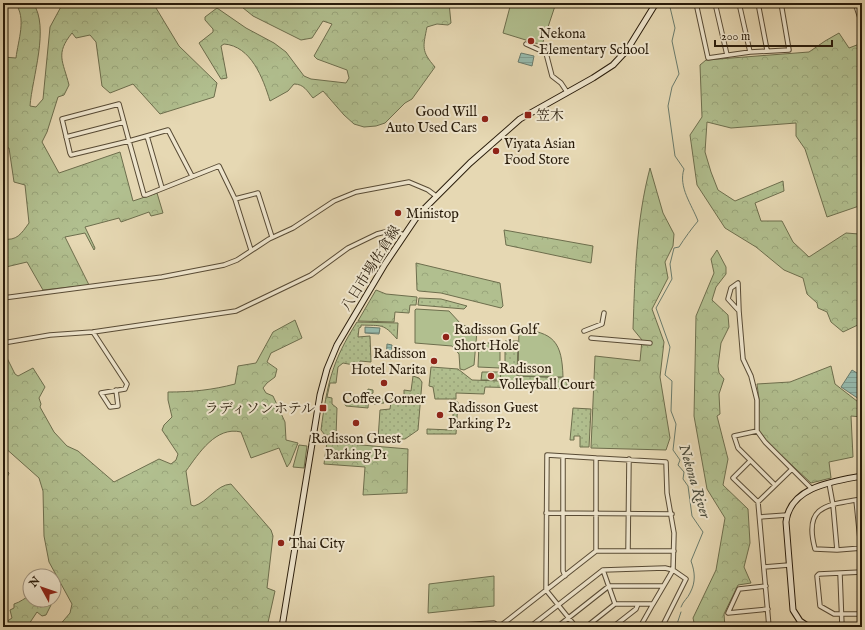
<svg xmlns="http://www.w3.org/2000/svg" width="865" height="630" viewBox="0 0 865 630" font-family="'IM FELL English','Noto Serif JP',serif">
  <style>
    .green { fill: url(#green-dots); stroke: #6d6e4d }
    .forest { fill: url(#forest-crowns); stroke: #6d6e4d }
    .pitch { fill: #b1bf8f; stroke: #6d6e4d }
    .water { fill: url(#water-rules); stroke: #6a7b6c }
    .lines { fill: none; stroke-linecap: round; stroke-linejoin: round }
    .stream { stroke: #6a7b6c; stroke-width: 1 }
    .street-casing { stroke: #584b35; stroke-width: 5.5 }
    .secondary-casing { stroke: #291c0b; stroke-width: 7 }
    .street { stroke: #efe6ce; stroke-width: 3.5 }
    .secondary { stroke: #efe6ce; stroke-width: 5 }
    .poi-dot { fill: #8f2418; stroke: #efe6ce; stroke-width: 1.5 }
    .labels { text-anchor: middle; stroke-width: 4; stroke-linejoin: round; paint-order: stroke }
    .poi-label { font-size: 14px; fill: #291c0b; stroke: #efe6ce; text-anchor: start }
    .street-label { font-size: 14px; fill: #291c0b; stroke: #efe6ce }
    .water-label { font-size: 15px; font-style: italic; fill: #4a4b3c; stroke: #efe6ce }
  </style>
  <defs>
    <pattern id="green-dots" width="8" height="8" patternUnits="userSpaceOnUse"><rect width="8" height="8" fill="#b1bf8f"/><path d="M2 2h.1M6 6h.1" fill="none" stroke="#98a47a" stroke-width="1.8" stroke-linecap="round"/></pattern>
    <pattern id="forest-crowns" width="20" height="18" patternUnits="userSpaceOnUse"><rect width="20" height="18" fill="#b1bf8f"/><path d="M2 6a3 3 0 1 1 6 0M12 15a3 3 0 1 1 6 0" fill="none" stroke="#98a47a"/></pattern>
    <pattern id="water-rules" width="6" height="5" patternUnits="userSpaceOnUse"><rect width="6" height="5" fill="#96baad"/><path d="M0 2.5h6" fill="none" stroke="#819f94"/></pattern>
  </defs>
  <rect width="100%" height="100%" fill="#e6d8b3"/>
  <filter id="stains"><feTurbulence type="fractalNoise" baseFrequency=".005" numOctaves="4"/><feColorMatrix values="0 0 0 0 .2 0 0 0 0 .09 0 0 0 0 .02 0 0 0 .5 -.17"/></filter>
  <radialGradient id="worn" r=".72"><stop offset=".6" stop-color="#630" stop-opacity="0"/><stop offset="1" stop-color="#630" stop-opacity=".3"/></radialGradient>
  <path class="green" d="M419,298L441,299L467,306L464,309L418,305Z
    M357,322L398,323L397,339C383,323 382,326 361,325V327L359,328L358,337L370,336L371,362L360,361L359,366L343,363L338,367L336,383H330L327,397L332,398V404L337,408L336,436L325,435L321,430C327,384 332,361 357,322Z
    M505,341H518L517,376L567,378V389L485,387L484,394L456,393V399H435L433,387L429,386L431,367L458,369L472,380L500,381L501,368H505Z
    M413,376L419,378L422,382L418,430L405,439H378L380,410L390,409L392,395L404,396V390L411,391Z
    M368,389L373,390V393L369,395L368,408L346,406L343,401V395H345V400L356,401L357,396H363V403H367Z
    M374,399H383L384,403L374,404L372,402Z
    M454,401L458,402L456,434H427V429L452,430Z
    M573,408L591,409L589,447H580V436H574V440H570Z"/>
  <path class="forest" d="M15,3H33C50,27 32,78 30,106L36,107L43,99L50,27L63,3H153L179,46L217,83L214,97L160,114L133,84L110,93L102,86L96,42L90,35L76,38L72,33C55,54 63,61 69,85L64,95L58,97L47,132L42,142L59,173L120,152L133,201L157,193L163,213L151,216L149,212L121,222L119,218L85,227L95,248L94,250L85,233L65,237L89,285L43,290L27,262L6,267L3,263V239C17,241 21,234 29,223L25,185L14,182L9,148L3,147V57L16,58C18,40 27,18 15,3Z
    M237,3H449L451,23L448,25L437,24L427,27C423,47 421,51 435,67L412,99L405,103L385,123L376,126L364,127L354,124L344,115L323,91L313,98C307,91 304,84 294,84L288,91L270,101C263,78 251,46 224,44L221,46L227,78L221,79L199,43L213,32V29L205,20V17L217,8L246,28L274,43L286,52L304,76L311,79L346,83L349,78L347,70L317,59L314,56L332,24L323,21L312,38L301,40L253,16Z
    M839,33L849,48L862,43V205L827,217L805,149L796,136V123L731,128L707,122L705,152L711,172L718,190L735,201L783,181L784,191L755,203L761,221H782L793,242L809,257L846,233L859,234L862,231V323L843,332L831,322L827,312L818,308L817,303L807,294L803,278L784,270L756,247L725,228L697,185L690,135L702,117L700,65L706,60L809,52L825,41Z
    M650,168L663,213L674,234L673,246L665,262L668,278L652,309L664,342L660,377L670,438L666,450L591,448L595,356L640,361L642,340L633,329C635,275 636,221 650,168Z
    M504,230L593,246L591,263L506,245Z
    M717,250L726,267V274L716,287L712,300L728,315L729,327L721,343L718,366L719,373L724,379L719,394L720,414L717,416L728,459L723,485L748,509L750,543L744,567L751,583L738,585L724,614L725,627H695L693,618L716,570L725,518L707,489L694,416L696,316L714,273L711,259Z
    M416,263L500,283L503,306L501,308L441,293L419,291L417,290Z
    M376,290L386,294L417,297L416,305H410L409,313L395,312L394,322L358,321Z
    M295,320L302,338L271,353L267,362L277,369L275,377L267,383L263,388L266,393L273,396L285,422L286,440L298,443L290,463L287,467L279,448L251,458L241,432C216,426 199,453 186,471L191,505L194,506C208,502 216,485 231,484L271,530L273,536L267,588L275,591L267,627H58L70,613L72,604L49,562L44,536L43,491L39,478L3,446V350L15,374L18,376L33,368L45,387L39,398L41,404L40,407L54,432L67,446L78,451L114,482L159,459L171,464L176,460L178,454L162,430L164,425L172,417L168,400V392C192,392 212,390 235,384L238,366L256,363L273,332Z
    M831,366L835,384L862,405V417L851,416L853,457L829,462L831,478L811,483L766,441L758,431L759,399L757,384L790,382Z
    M327,442L408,449L407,493L363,495L365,467L324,464Z
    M3,467L9,473L3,487Z
    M494,576V606L428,613L429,584Z
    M30,596V600H35L40,607L51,605L46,615L42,616L37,612L27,627H3V616L6,622L12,618L10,610L14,608V604C21,602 24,598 30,596Z"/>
  <path class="pitch" d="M511,3H556L542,45L503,33Z
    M416,309L449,311L461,324L477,331L474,365L464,370L460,369L459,354L452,346L415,343V310Z
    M519,329C554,332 562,342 563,377L518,376Z
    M479,343H500V368L478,367Z
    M482,372H501L500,380H481Z
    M299,445L307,446L304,468L293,467Z"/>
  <path class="water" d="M521,53L534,56L532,66L518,62Z
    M365,327L380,328L379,334L365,333Z
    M387,344L392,345L391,359H386Z
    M852,370L862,376V401L841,387Z"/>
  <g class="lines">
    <path class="stream" d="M669,3L675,28L672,41L679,74L672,87L668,106L675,156L684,169C678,187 692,205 698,221C692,228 684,239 679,247L674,248L670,264L672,279L656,308L670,347L665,375L672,381L671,411L676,424L673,450L680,460L678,465L684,472L683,479L688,486L692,516L703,532L691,561C695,572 696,582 690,593C688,598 683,601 681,607
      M676,627L681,612"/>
    <g class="street-casing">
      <path id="street" d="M696,3L708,58L750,52L789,50L781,3
        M715,3L727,55
        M739,3L750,52
        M758,3L767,50
        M855,3L862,24
        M697,5L705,3
        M526,44L546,53L552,76L561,83L567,92
        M119,104L129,141L71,155L70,153L62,119Z
        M147,136L162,188
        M66,137L124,122
        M192,176L168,130L129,141L144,195H146L219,166L235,199L251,250
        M235,199L258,193L272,237
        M738,283L739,311L728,299L731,288Z
        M3,298L162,277L224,265L237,260L269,239L293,228L334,201L356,192L409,182L428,190L436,196
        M739,311L743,359L751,376L757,400V431L765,442L811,488
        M584,331L602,324L604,313
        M93,332L127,384L125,389L101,393L110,407L118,406L116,390
        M591,338L650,343
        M3,343L50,335L93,332L236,311L311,275L348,248L377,234L393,230L404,235
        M757,431L734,436L738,448L775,485
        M563,456V571L565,576
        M750,461L733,478L758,502L769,627
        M829,483L833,505L837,550
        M862,499C827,505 803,505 815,549L837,550L862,548
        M856,500L861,549
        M758,502L792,469
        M546,513L672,514
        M760,517L787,515
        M596,551V458L666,462L667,493L674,533L673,570L653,604H615L603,570
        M628,551L629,459
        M764,567L789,565
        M862,572L819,574L817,576L820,606L834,614H862
        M840,574L842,627
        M766,586L739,589L728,613L768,609
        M423,627L494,623L499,627L596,551H674
        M530,627L603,570L665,568L673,570L686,579L662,627
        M557,627L609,586H663
        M576,627L546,590L547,455L596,458
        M586,627L615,604
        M613,627L636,609L638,604
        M640,627L653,604"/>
    </g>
    <g class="secondary-casing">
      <path id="secondary" d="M282,627L320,395L327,369L337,345L385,264L418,215L470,163L520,119L593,78L613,65L627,50L656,3
        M809,627L800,621L793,610L786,522C790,486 835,481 862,476"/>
    </g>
    <use href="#street" class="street"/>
    <use href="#secondary" class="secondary"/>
  </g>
  <g class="poi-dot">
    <circle cx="531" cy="41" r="4"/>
    <rect x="524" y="111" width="8" height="8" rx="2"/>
    <circle cx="485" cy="119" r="4"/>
    <circle cx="496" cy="151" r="4"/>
    <circle cx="398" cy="213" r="4"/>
    <circle cx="446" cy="337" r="4"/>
    <circle cx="434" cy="361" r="4"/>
    <circle cx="491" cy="376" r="4"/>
    <circle cx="384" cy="383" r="4"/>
    <rect x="319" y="404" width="8" height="8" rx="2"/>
    <circle cx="440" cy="415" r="4"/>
    <circle cx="356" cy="423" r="4"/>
    <circle cx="281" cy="543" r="4"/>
  </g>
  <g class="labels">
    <g class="poi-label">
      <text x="539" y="38">Nekona<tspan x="539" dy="16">Elementary School</tspan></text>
      <text x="477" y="116" text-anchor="end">Good Will<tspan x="477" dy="16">Auto Used Cars</tspan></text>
      <text x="536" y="120">笠木</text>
      <text x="504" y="148">Viyata Asian<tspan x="504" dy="16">Food Store</tspan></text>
      <text x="406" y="218">Ministop</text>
      <text x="454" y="334">Radisson Golf<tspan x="454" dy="16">Short Hole</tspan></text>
      <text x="426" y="358" text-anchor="end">Radisson<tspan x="426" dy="16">Hotel Narita</tspan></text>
      <text x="499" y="373">Radisson<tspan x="499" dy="16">Volleyball Court</tspan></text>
      <text x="384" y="403" text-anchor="middle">Coffee Corner</text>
      <text x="448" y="412">Radisson Guest<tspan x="448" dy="16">Parking P2</tspan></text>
      <text x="315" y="413" text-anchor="end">ラディソンホテル</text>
      <text x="356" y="443" text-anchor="middle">Radisson Guest<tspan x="356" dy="16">Parking P1</tspan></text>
      <text x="289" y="548">Thai City</text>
    </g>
    <g class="street-label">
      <text transform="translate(370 268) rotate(-58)" y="5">八日市場佐倉線</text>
    </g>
    <g class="water-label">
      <text transform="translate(695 481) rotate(73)" y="5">Nekona River</text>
    </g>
  </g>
  <rect width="865" height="630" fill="none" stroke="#e6d8b3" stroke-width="16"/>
  <rect x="4" y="4" width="857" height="622" fill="none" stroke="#291c0b" stroke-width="2"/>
  <rect x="8" y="8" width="849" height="614" fill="none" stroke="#291c0b"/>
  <g transform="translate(42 588) rotate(310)"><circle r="19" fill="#efe6ce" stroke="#a09580"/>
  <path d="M0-3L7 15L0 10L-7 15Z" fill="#8f2418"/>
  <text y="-6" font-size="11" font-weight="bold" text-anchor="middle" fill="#291c0b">N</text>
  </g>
  <path d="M715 40v6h117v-6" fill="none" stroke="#291c0b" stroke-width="2"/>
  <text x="721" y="40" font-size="12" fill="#291c0b" stroke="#efe6ce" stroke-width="3" paint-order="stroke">200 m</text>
  <rect width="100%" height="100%" filter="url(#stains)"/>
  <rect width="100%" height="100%" fill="url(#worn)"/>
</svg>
